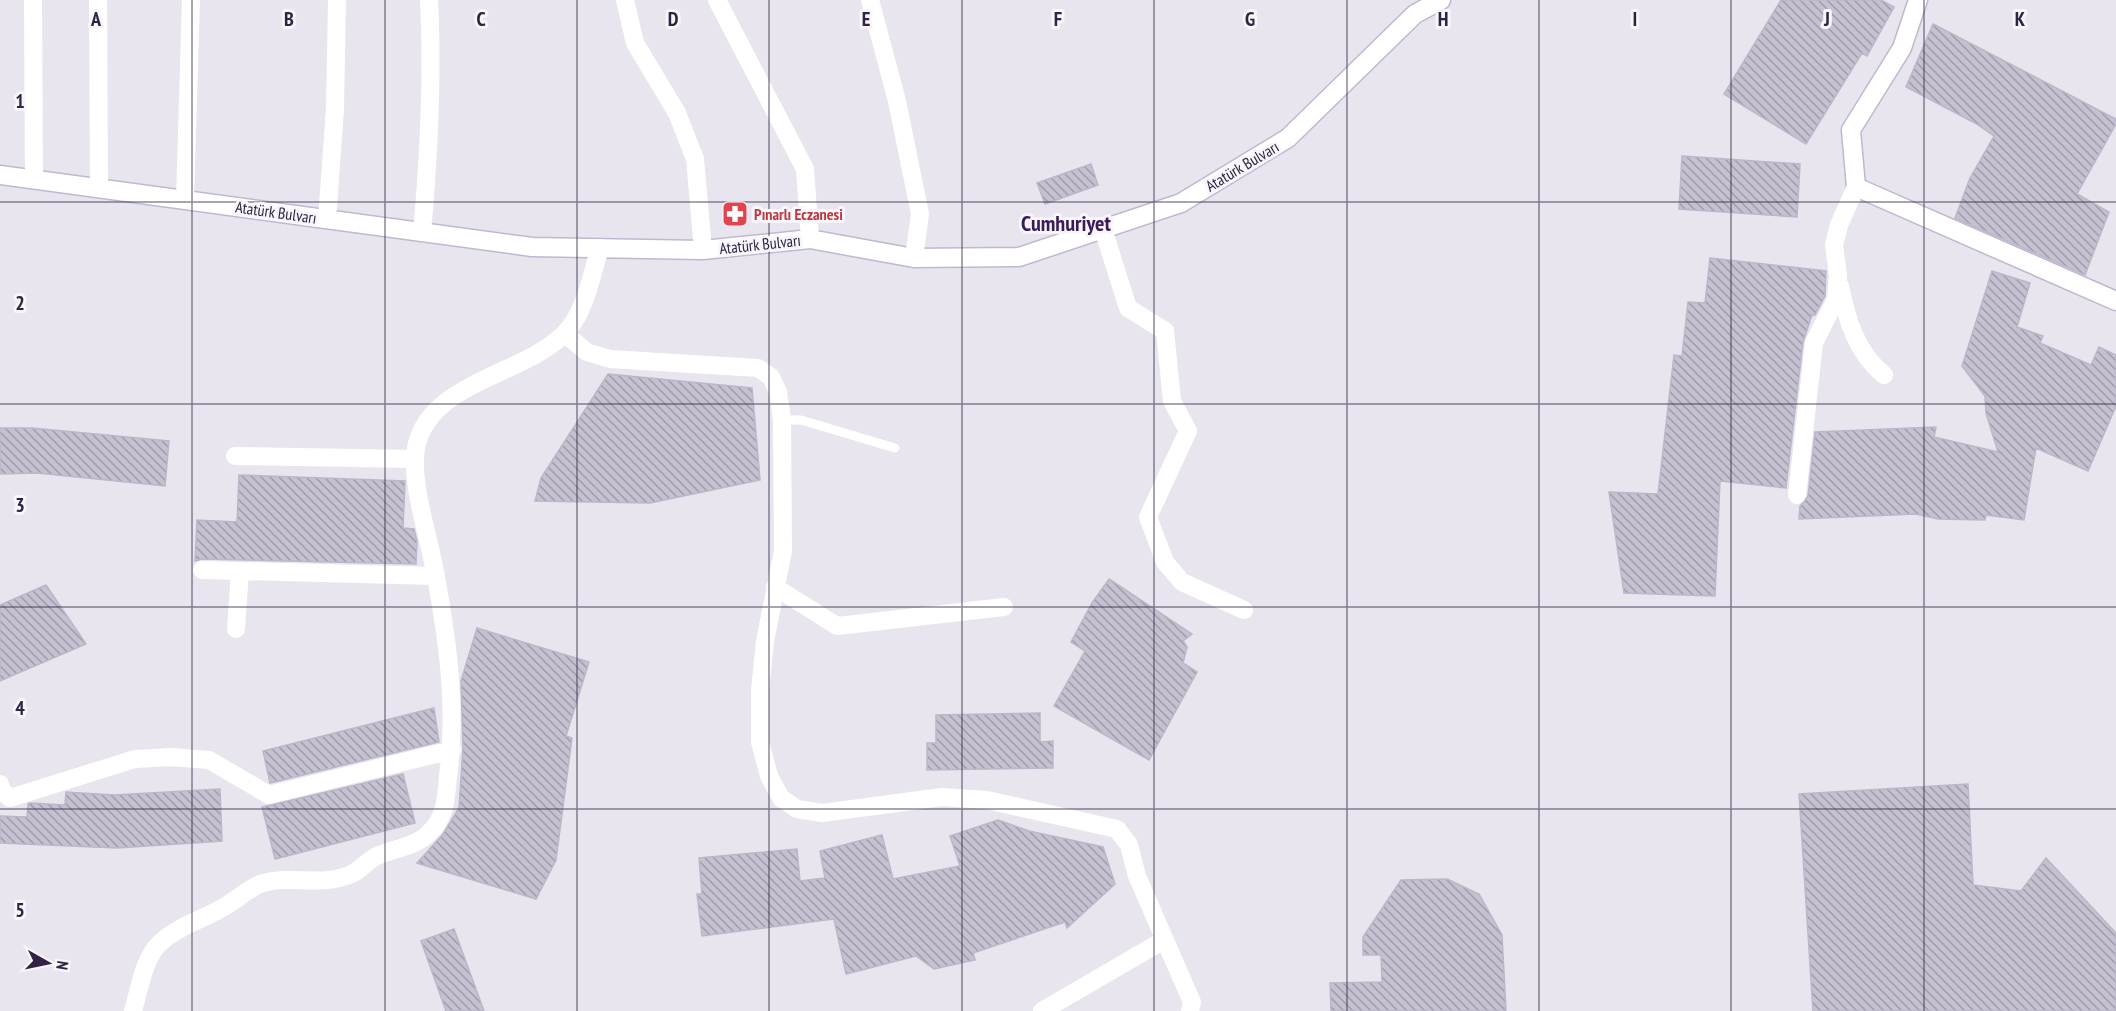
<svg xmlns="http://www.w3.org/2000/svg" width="2116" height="1011" viewBox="0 0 2116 1011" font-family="'PT Sans Narrow',sans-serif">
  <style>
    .building { fill: url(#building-back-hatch); stroke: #bdb6ca; stroke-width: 1.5 }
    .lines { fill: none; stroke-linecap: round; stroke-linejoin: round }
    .secondary-casing { stroke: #c1b7d0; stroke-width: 21 }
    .lane { stroke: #fff; stroke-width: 9 }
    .street { stroke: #fff; stroke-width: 18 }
    .secondary { stroke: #fff; stroke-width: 18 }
    .grid { fill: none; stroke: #322243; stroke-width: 1.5; stroke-opacity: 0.55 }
    .labels { text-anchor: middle; stroke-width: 6; stroke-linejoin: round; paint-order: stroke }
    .street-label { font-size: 16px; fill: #322243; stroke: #f7f6fb }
    .health-label { font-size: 16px; font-weight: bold; fill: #be3a42; stroke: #f7f6fb; text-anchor: start }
    .district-label { font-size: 22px; font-weight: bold; fill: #3a1b57; stroke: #f7f6fb }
    .grid-label { font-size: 20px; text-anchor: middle; font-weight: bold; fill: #322243; stroke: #f7f6fb; stroke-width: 6; stroke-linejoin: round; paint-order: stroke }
  </style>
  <defs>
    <pattern id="building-back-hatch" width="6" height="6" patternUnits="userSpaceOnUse" patternTransform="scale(1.5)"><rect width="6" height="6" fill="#c6c1d0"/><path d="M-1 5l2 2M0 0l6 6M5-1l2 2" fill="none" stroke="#a19caa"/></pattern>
  </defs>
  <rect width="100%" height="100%" fill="#e8e5ef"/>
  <path class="building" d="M1781,0H1881L1894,7L1867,56L1862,53L1806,144L1724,94Z
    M1933,24L2116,119V124L2077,194L2109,212L2085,275L1955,218L1970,178L1994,136L1975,123L1906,87Z
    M1682,156L1800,164L1797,217L1679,209Z
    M1091,164L1098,185L1045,204L1037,183Z
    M1710,258L1826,271L1825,296L1815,315H1812L1803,342L1786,488L1720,481L1715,596L1624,593L1609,492L1658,494L1674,355L1682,356L1688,302L1705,303Z
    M1992,271L2030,283L2017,327L2043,336L2040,343L2091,365L2099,347L2116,355V406L2088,471L2036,448L2024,520L1986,515L1985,520L1938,519L1916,514L1799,519L1800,506L1808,496L1815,432L1936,427L1934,437L1998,452L1986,413L1985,396L1962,366Z
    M608,374L752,388L760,480L650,503L535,501L541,478Z
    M0,428H32L169,441L165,486L37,473L0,474Z
    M239,475L405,481L403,528L414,529L417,541L416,564L202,559L195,561L197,520L237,522Z
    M1109,579L1192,634L1183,641L1187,647L1183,663L1197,672L1149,760L1054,706L1085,651L1071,642L1092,603Z
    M46,585L86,644L0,681V605Z
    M477,628L589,662L566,736L572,738L556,860L536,899L417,863L443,834L459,808L463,748L461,681Z
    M434,708L439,742L270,783L263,751Z
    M1040,713V742L1053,741V768L927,770V743H936V715Z
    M403,774L415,823L275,859L262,807Z
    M1968,784L1973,885L2021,891L2046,858L2116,933V1011H1813L1799,794Z
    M220,789L222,841L117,848L0,843V816L27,817L28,804L30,803L65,805L66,792L114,795Z
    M998,820L1029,831L1103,847L1115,884L1067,928L1065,922L973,953L975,960L934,969L916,956L846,974L834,919L702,936L697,894H702L699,858L797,849L800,881L825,878L820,851L882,835L893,879L960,866L950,836Z
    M1447,879L1479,894L1502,935L1506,1011H1331L1330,983L1382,982L1381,955H1363V937L1401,880Z
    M454,929L484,1011H446L421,941Z"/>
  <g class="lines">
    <g class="secondary-casing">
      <path id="secondary" d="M1918,0L1902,48L1851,130L1856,187L2116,301
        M0,175L532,247L703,250L810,239L914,258L1019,257L1181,203L1288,138L1415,14L1441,0"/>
    </g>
    <path class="lane" d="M782,420H801L895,448"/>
    <path class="street" d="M33,0L34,179
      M98,0L99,188
      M625,0L635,43L677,113L695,159L703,250
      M717,0L805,169L810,239
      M870,0L897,101L920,214L914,258
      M185,200L191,0
      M327,219L335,109L337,0
      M1103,229L1128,308L1165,331L1172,401L1188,431L1148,517L1165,562L1182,582L1244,610
      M422,232C429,154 433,78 429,0
      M1840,286C1847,320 1856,352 1884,375
      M565,334L587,352L610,359L758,368L771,377L778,392L782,420L783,551L765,641L760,691V742L769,776L781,798L797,809L822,813L942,797L987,800L1117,829L1129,845L1137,876L1192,1002L1190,1011
      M235,456L415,459
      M1797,495L1814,343L1836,299L1838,276L1834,245L1839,225L1856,187
      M202,570L436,576
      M775,587L837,626L1004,607
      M236,629L240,571
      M0,784L1,790L10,798L135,759L171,757L209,760L269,795L452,750
      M133,1011C139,991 144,957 160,943C178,926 204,919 224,907C236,900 248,889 260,884C289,874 321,887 349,875C359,872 366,862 375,857C391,849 415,847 428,834C446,818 446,798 448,776C457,709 448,643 436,577C430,541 413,492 415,457C419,384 520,377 563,335C585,315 591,276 600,248
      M1042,1011L1164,940"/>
    <use href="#secondary" class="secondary"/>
  </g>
  <path class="grid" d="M192,0V1011M385,0V1011M577,0V1011M769,0V1011M962,0V1011M1154,0V1011M1347,0V1011M1539,0V1011M1731,0V1011M1924,0V1011M0,202H2116M0,404H2116M0,607H2116M0,809H2116"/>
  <defs>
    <g id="pharmacy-square" transform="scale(1.35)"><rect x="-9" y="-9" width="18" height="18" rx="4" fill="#e0444e" stroke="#f7f6fb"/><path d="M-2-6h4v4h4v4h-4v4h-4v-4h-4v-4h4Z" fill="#fff"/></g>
  </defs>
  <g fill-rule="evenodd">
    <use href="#pharmacy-square" x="735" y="214"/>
  </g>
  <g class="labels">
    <g class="street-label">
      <text transform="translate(1242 166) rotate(-31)" y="6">Atatürk Bulvarı</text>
      <text transform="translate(276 212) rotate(8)" y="6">Atatürk Bulvarı</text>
      <text transform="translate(760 244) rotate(-6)" y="6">Atatürk Bulvarı</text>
    </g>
    <g class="health-label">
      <text x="754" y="220">Pınarlı Eczanesi</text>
    </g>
    <g class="district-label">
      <text x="1066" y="231">Cumhuriyet</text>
    </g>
  </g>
  <g class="grid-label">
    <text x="96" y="26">A</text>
    <text x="289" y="26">B</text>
    <text x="481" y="26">C</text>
    <text x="673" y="26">D</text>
    <text x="866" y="26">E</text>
    <text x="1058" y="26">F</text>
    <text x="1250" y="26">G</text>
    <text x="1443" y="26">H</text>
    <text x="1635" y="26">I</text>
    <text x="1827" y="26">J</text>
    <text x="2020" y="26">K</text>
    <text x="20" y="108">1</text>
    <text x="20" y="310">2</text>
    <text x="20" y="512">3</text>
    <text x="20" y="715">4</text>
    <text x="20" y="917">5</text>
  </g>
  <g transform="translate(48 963) rotate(99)" stroke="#f7f6fb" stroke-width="4.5" paint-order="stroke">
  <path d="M0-4.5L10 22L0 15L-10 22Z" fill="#322243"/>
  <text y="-9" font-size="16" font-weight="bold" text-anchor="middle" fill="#322243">N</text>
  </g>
</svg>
